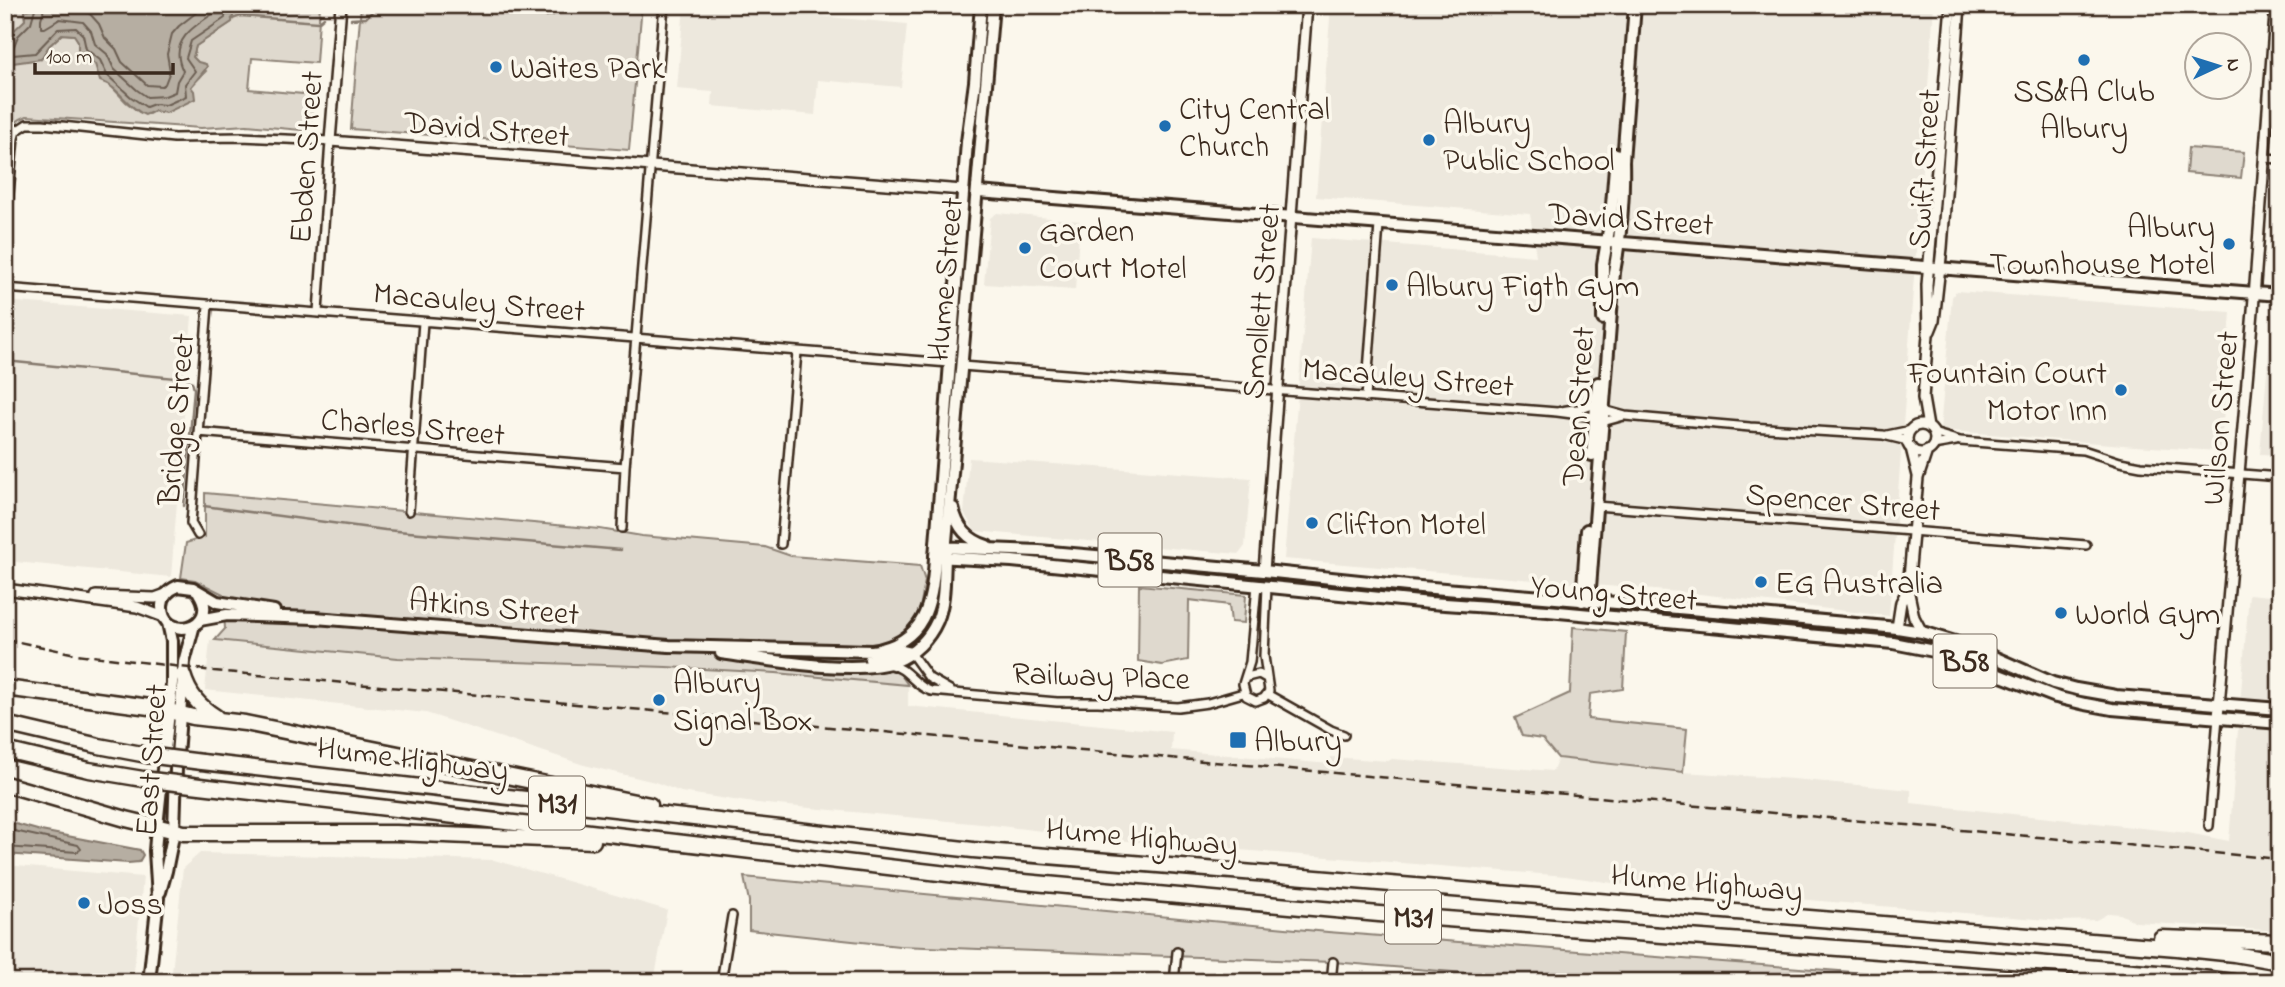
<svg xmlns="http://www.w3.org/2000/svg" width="2285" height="987" viewBox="0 0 2285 987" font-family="'Indie Flower',sans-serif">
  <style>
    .built { fill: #ede8dd }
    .green { fill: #dfd9ce; stroke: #8d8276; stroke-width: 2 }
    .water { fill: #b6aea2; stroke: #85796d; stroke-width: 2 }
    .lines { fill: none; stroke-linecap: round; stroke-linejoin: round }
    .shore { stroke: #6c5f53; stroke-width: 2 }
    .stream { stroke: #85796d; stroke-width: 2.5 }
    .minor-casing { stroke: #3b2a1e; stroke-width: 12 }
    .tertiary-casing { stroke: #3b2a1e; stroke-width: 14 }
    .secondary-casing { stroke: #3b2a1e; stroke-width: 16 }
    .primary-casing { stroke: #3b2a1e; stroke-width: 16 }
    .motorway-casing { stroke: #3b2a1e; stroke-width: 19 }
    .minor { stroke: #fbf7ec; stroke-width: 7 }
    .tertiary { stroke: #fbf7ec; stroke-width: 9 }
    .secondary { stroke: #fbf7ec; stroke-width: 10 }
    .primary { stroke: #fbf7ec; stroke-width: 10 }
    .motorway { stroke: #fbf7ec; stroke-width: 14 }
    .rail { stroke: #3b2a1e; stroke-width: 2.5; stroke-dasharray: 10 5; stroke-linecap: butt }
    .motorway-bridge-casing { stroke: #3b2a1e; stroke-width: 19; stroke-linecap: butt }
    .motorway-bridge { stroke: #fbf7ec; stroke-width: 14 }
    .poi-dot { fill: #1f6fb2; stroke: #fbf7ec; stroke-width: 2.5 }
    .labels { text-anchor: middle; stroke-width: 7; stroke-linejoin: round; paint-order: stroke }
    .shield { fill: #fbf7ec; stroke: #75685c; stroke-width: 2 }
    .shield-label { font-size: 30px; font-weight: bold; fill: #3b2a1e }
    .poi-label { font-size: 32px; fill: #3b2a1e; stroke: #fbf7ec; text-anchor: start }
    .street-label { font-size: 32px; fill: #3b2a1e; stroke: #fbf7ec }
  </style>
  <rect width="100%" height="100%" fill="#fbf7ec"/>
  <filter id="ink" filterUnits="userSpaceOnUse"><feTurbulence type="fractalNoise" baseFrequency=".0143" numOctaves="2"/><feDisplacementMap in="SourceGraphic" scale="14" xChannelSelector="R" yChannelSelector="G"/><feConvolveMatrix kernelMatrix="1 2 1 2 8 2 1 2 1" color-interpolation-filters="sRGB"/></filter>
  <g filter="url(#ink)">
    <path class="built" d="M684,5H796V14L907,24L901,87L818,80L815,115L712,106L713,92L677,89Z
      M1331,5H1934L1889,616L1691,593L1284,559L1311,238L1536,256L1530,214L1316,197Z
      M997,213L1080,221L1075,290L984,284L990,218Z
      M1956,291L2231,312L2221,448L2219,451L2135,446L1940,430L1952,297Z
      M5,301L192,316L171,577L5,561Z
      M2272,313L2280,314V455L2260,454Z
      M969,458L1251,478L1245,546L1239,554L975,531L964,513Z
      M2249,594L2280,597V931L2136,922L2120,914L2109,913L2096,920L2060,921L1619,884L1566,876L1128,841L992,825L747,802L681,792L655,782L584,765L426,713L205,690L210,640L396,654L776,673L908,685V706L1172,732L1171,750L1330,764L1331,757L1388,761L1392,759L1553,771L1558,758L1683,772L1793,779L1911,790V803L2188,833L2229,841Z
      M200,853L494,860L667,910L654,982H171L183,868Z
      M5,865L143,877L133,982H5Z"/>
    <path class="green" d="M5,5H45L33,7L24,15L25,20L20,26L41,59L49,46L62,34L75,35L78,41V52L95,64L103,81L111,86L126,102L139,112L149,114L154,111L167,112L206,71L193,57L196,46L232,22L234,9L231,5H320L316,63L252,58L249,89L314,95L311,131L247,125L201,128L27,116C1,126 7,142 5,166Z
      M361,5H642L629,150L351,129Z
      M2188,148L2244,152L2241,178L2186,173Z
      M205,493L600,529L642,536L765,547L791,556L920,566L925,581L920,608L916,617L902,634L879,644L908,685L776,673L666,667L398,658L215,640L225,629L223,594L195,580L181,578L186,543L205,537Z
      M1139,585L1246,595L1244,623L1231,622L1229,605L1189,600L1188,660L1162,665L1138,661Z
      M1573,627L1626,632L1623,689L1590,694L1588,719L1687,729L1683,772L1558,758L1542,739L1522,736L1515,718L1570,693Z
      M744,877L1328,932L1985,982H1574L1333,962L899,946L749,930V901Z"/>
    <path class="water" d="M45,5H231L234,8L232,22L196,46L193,57L198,62L206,64L207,67L191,87L194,91L195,99L166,113L154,111L145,115C127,107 118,86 100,81L95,64L78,52V41L74,35L62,34L49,46L41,59L13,63L5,73V44H8L11,39L10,34L25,20V10Z
      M5,821L41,831L140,850L143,855L139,862L128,863L5,854Z"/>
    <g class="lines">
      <path class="shore" d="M36,5L31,23L18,36L12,51L13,55L35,53L58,29L76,28L83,35L86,49L100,60L107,75L131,97L146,107L154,104L166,105L186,96L185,84L195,71L186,58L191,41L225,18L226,5
        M45,5L41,19V28H45L60,19L83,22L91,31L95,44L107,54L114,69L137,90L147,97L165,96L175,92L177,81L183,71C168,42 193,26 216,12L217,5
        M55,5L58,8L80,9L90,14L99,24L105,38L116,49L122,62L147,85L162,86L165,84L170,71L167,54L172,34L179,26L206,5
        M5,829L78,845L81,849L77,852L5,847"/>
      <path class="stream" d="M407,5L546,16L553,15L562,5
        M232,19L241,16L318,22L324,17
        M351,19L366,18L378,5
        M5,361L185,379L192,382L194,389L184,506
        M204,506L385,530L621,550"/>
      <g class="minor-casing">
        <path id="minor" d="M2264,158L2280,159
          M5,238L14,138L16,131L27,124H43L174,138L241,137L330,141L318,312
          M5,288L949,363
          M962,366L1557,412L1595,417
          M1366,398L1379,225
          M1603,410L1625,416L1750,427L1883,435L1908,441
          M1558,412C1571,407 1585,412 1596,402
          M1602,424L1606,421L1624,416
          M198,432L625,467
          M1933,433L1960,441L2083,450L2120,462L2141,466L2280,477
          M1887,435L1911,430
          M1933,445L1956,441
          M1596,506L2086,545
          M409,511L423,322
          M622,528L625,467L664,5
          M198,535L191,523L208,305
          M781,544L797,352
          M1257,585L1250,662L1243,684L1246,696L1256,701L1264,698L1269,691L1264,656L1267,586
          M911,653L929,678L950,690
          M891,665C908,668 914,686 931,691L1057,702H1098L1178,707L1208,703L1243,693
          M1247,677L1259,674L1266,678
          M1267,694L1331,730L1344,735
          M2209,826L2218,717
          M721,982L732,916
          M1174,982L1177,952
          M1331,982L1333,962"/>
      </g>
      <g class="tertiary-casing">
        <path id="tertiary" d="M341,5L330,141L963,190
          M1930,331L1934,321L1942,248L1960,5
          M1907 439a14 14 0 1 1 28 0a14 14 0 1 1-28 0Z
          M1928,427L1923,398L1928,335L1927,285L1951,5
          M1911,448L1918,476
          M1264,571L1307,5
          M5,589L137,607L164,617
          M96,596L155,598L166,594
          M1897,628L1901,602L1908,589
          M1922,632L1914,617L1908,589L1918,478L1927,451
          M2218,717L2253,311L2275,15L2274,5"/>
      </g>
      <g class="secondary-casing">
        <path id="secondary" d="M978,192L2280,295
          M1603,319V264L1611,218L1616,154
          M1592,455L1598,383
          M199,593C222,629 161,643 162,606C162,596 169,590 178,586L193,588L217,602L274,611
          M1582,601L1587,530
          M1589,601L1614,272C1621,235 1624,198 1623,161L1635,5
          M200,620L227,615L315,618L669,646L872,651C925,643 933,603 935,557
          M721,653C764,659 857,676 896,661C914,654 929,639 937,621C945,602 944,578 945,558
          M870,659L902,651L911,653
          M160,892L166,871L174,831L176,769L184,662L194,625
          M149,982L158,898L155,851L157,827L172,683V641L168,623"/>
      </g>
      <g class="primary-casing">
        <path id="primary" d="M981,5L975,82L967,142L935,557L1012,561L1430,603L1548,611L1893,643L1939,652L2056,697L2085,704L2112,709L2280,723
          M953,508C957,528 968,540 987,546
          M936,547L1039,551L1264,571L1408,586L1750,614L1897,628L1922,632L1971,647L2053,683L2076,689L2116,696L2280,709
          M945,553L993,5"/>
      </g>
      <g class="motorway-casing">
        <path id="motorway" d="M183,675C189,695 199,706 216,717
          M5,688L157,708L193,717L245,723L650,805
          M5,724L99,746L147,755
          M5,750L89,770L143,779
          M202,762L973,850L2177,948L2234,954L2280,962
          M5,784L126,819L184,833H396L593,841
          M200,786L990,879L1379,914L1999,960L2170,974L2233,982
          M2161,938L2280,942"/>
      </g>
      <use href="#minor" class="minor"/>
      <use href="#tertiary" class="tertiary"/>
      <use href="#secondary" class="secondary"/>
      <use href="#primary" class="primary"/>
      <use href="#motorway" class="motorway"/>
      <path class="rail" d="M5,639L76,654L214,671L2280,859"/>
      <g class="motorway-bridge-casing">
        <path id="motorway-bridge" d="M147,755L202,762
          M143,779L200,786"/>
      </g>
      <use href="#motorway-bridge" class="motorway-bridge"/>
    </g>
  </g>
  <g class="poi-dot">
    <circle cx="2084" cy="60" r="7"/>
    <circle cx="496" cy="67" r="7"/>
    <circle cx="1165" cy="126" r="7"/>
    <circle cx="1429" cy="140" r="7"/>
    <circle cx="2229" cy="244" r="7"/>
    <circle cx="1025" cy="248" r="7"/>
    <circle cx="1392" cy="285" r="7"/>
    <circle cx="2121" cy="390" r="7"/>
    <circle cx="1312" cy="523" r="7"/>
    <circle cx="1761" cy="582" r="7"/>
    <circle cx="2061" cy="613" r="7"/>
    <circle cx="659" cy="700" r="7"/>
    <rect x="1229" y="731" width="18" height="18" rx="3.5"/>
    <circle cx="84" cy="903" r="7"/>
  </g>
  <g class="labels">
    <g class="shield">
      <rect x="1098.5" y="533.5" width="63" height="53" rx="5"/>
      <rect x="1933.5" y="634.5" width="63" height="53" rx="5"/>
      <rect x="529" y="776.5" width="56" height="53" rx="5"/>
      <rect x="1385" y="890.5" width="56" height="53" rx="5"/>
    </g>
    <g class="shield-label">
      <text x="1130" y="570">B58</text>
      <text x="1965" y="671">B58</text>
      <text x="557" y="813">M31</text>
      <text x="1413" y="927">M31</text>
    </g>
    <g class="poi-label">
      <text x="510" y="78">Waites Park</text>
      <text x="2084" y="101" text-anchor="middle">SS&amp;A Club<tspan x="2084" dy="37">Albury</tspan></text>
      <text x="1179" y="119">City Central<tspan x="1179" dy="37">Church</tspan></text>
      <text x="1443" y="133">Albury<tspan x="1443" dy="37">Public School</tspan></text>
      <text x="2215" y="237" text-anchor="end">Albury<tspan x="2215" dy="37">Townhouse Motel</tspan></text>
      <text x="1039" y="241">Garden<tspan x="1039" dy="37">Court Motel</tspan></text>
      <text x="1406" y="296">Albury Figth Gym</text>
      <text x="2107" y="383" text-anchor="end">Fountain Court<tspan x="2107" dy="37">Motor Inn</tspan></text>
      <text x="1326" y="534">Clifton Motel</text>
      <text x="1775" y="593">EG Australia</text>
      <text x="2075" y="624">World Gym</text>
      <text x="673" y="693">Albury<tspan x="673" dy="37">Signal Box</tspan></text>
      <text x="1254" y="751">Albury</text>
      <text x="98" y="914">Joss</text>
    </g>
    <g class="street-label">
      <text transform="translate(487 128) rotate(5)" y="11">David Street</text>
      <text transform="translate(305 157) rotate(-86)" y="11">Ebden Street</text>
      <text transform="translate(1923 169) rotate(-86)" y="11">Swift Street</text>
      <text transform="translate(1631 218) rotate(4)" y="11">David Street</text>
      <text transform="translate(944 279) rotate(-85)" y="11">Hume Street</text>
      <text transform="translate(479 301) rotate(5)" y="11">Macauley Street</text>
      <text transform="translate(1260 301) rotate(-85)" y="11">Smollett Street</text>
      <text transform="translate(1408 376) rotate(5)" y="11">Macauley Street</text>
      <text transform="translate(1577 406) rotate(-86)" y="11">Dean Street</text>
      <text transform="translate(2219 418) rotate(-85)" y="11">Wilson Street</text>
      <text transform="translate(175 419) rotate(-85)" y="11">Bridge Street</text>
      <text transform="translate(413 426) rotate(5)" y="11">Charles Street</text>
      <text transform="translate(1843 501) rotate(5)" y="11">Spencer Street</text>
      <text transform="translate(1614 592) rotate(5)" y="11">Young Street</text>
      <text transform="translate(494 606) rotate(5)" y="11">Atkins Street</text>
      <text transform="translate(1101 675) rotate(2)" y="11">Railway Place</text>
      <text transform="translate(413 758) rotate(7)" y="11">Hume Highway</text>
      <text transform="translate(150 760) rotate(-86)" y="11">East Street</text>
      <text transform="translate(1142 836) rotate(5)" y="11">Hume Highway</text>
      <text transform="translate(1707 882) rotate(5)" y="11">Hume Highway</text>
    </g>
  </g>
  <rect width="2285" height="987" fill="none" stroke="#fbf7ec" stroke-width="28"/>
  <rect x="14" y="14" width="2257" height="959" fill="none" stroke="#3b2a1e" stroke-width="2.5" filter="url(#ink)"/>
  <g transform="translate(2218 66) rotate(86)"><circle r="33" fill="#fbf7ec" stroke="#aea59a" stroke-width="2"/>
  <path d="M0-5L12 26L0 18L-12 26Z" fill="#1f6fb2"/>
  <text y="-10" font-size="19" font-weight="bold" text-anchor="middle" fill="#3b2a1e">N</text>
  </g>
  <path d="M35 63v10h138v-10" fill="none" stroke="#3b2a1e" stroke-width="3.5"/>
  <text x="46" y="63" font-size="21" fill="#3b2a1e" stroke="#fbf7ec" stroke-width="5" paint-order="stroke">100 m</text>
</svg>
